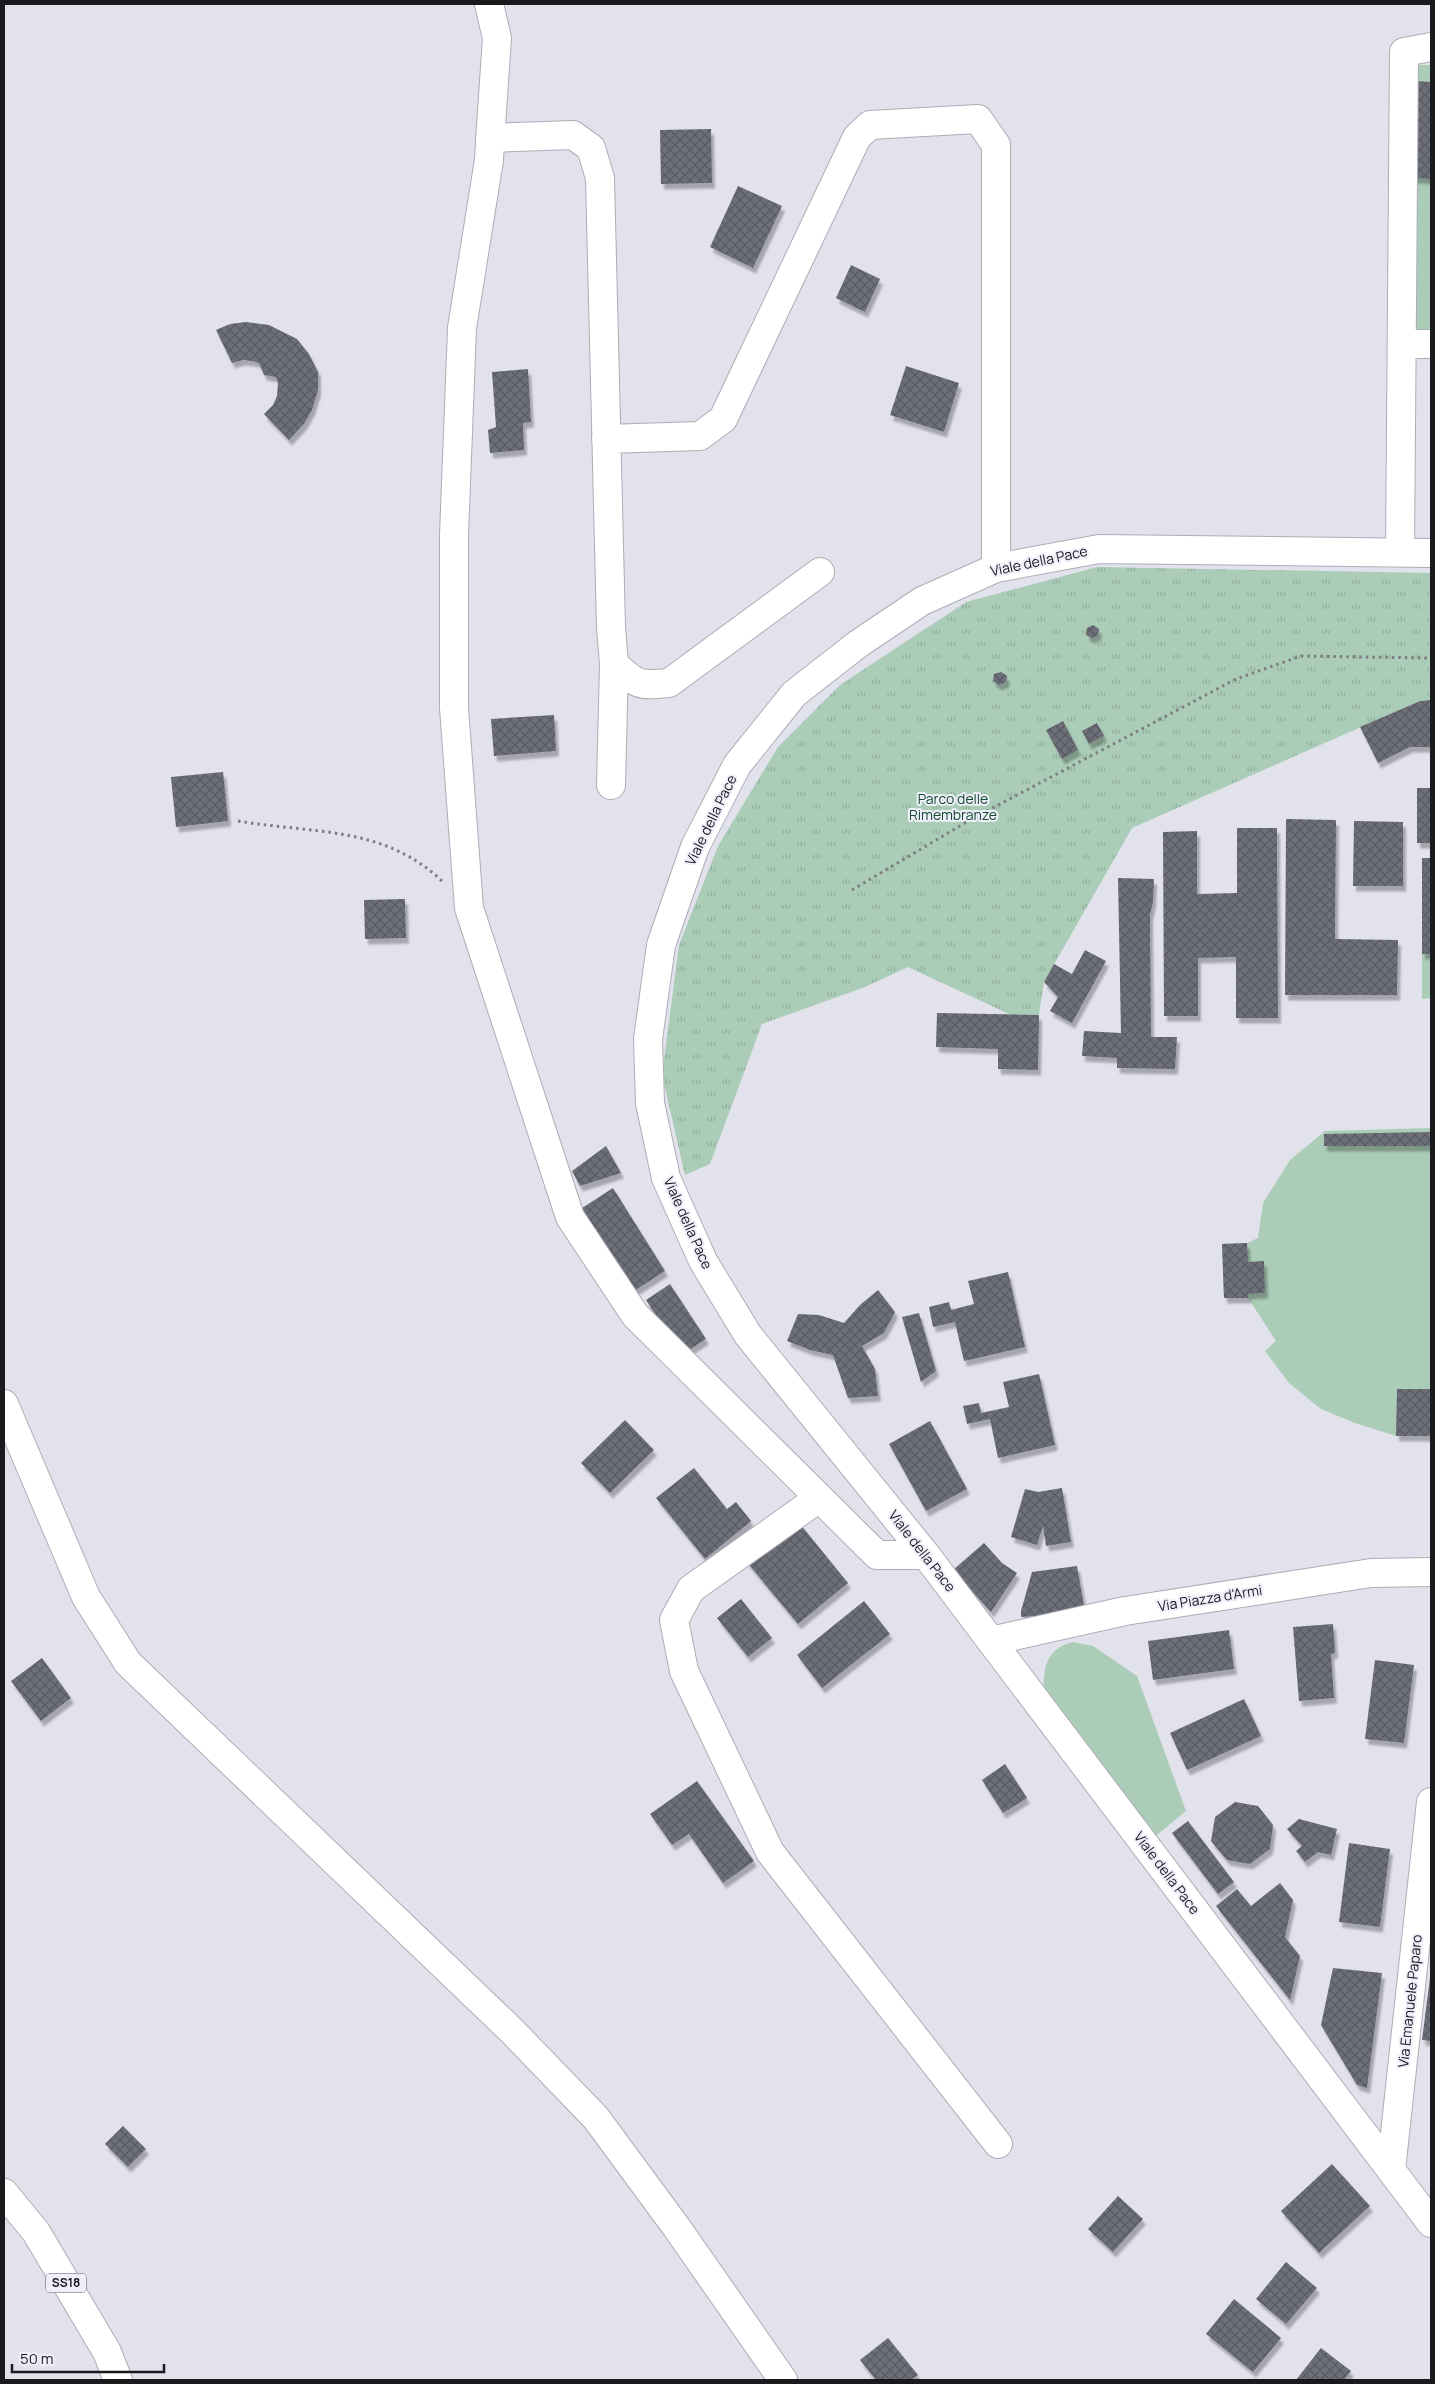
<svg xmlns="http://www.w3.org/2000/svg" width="1435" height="2384" viewBox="0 0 1435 2384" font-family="Manrope,sans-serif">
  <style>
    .grass { fill: #abcdb7 }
    .park { fill: url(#park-tufts) }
    .building { fill: url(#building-cross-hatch); filter: url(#shadow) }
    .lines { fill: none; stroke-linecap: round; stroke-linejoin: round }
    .minor-casing { stroke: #acadb7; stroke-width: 30 }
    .major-casing { stroke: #acadb7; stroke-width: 30 }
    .path { stroke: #7c7d83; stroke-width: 3; stroke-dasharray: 2.5 4; stroke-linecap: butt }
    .minor { stroke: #fff; stroke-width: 28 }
    .major { stroke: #fff; stroke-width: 28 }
    .labels { text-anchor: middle; stroke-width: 4; stroke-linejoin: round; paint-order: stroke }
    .shield { fill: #eeeffa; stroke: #595a5f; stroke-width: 1 }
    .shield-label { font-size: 12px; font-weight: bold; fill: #191a1d }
    .street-label { font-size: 14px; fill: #191a1d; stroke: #eeeffa }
    .park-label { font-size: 14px; fill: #144a2e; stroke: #eeeffa }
  </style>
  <defs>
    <pattern id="park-tufts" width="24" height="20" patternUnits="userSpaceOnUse" patternTransform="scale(1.25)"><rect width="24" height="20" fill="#abcdb7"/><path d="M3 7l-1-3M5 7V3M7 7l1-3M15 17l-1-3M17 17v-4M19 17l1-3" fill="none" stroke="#93af9d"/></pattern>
    <pattern id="building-cross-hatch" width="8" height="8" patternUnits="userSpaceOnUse" patternTransform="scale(1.25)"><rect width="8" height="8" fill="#6e6f79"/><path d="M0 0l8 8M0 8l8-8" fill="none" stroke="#5a5a63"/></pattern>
    <filter id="shadow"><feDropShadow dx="3" dy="5.5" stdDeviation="1" flood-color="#0004"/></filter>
  </defs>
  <rect width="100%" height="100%" fill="#e1e2ec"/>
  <path class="grass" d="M1416,65H1431V332H1409Z
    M1422,954H1431V998L1422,999Z
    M1431,1128V1436H1396L1355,1423L1321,1409L1289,1383L1265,1351L1276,1341L1248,1298H1224L1222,1244L1247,1243L1258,1238L1263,1203L1290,1160L1325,1131Z
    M1073,1642L1093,1646L1137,1676L1186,1811L1152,1839L1044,1696C1043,1671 1044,1649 1073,1642Z"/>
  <path class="park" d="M1097,567L1431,573V700L1420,701L1132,828L1044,982L1039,1015H1011L908,967L865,987L762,1024L710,1164L685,1175L662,1075L679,945L718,846L778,747L840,685L966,602Z"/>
  <path class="building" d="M1416,81L1431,82V179L1413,178Z
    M711,129L712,183L661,184L660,130Z
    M738,186L782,206L753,268L710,247Z
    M851,265L880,279L865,312L836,298Z
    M246,322L269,325L297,339L309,354L318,372V390L312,410L304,424L289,440L264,414L273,405L277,396L278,383L276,377L264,375L259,363L252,361L243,360L232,363L216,330L230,324Z
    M906,366L959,383L944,432L890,415Z
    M528,369L531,422L523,423L524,450L490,453L488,430L496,427L492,372Z
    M1093,625L1099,629L1098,635L1092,638L1086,635L1087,628Z
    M1001,672L1007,676L1006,682L999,685L993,681L994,674Z
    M1431,700V747H1410L1378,763L1360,727L1420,701Z
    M554,715L556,751L494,756L491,719Z
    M1063,721L1078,750L1062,759L1046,730Z
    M1097,723L1104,736L1089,744L1082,731Z
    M223,772L228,821L176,827L171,777Z
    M1417,788H1431V843H1417Z
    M1286,819L1336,820L1335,939L1398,940L1397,995H1285Z
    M1354,821L1403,822V886H1353Z
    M1237,828H1277L1278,1018H1236V957L1198,958V1016H1164L1163,832L1197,831V894L1237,893Z
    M1422,858H1431V954H1422Z
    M1118,878L1154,879L1153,902L1150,915L1151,1037H1177L1175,1069L1117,1068V1058L1082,1056L1084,1031L1121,1033Z
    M405,899L406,938L365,939L364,900Z
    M1085,950L1106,961L1072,1023L1050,1011L1058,997L1044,982L1054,964L1072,974Z
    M937,1013L1039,1015L1038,1070L998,1069V1049L936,1047Z
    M1431,1132V1146H1324V1134Z
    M606,1146L621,1173L580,1186L572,1171Z
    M613,1188L665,1271L631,1293L579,1210Z
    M1247,1243L1248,1262L1264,1261L1265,1293L1248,1294V1298H1224L1222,1244Z
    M1008,1272L1025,1347L964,1361L955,1322L933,1327L929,1307L949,1302L951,1310L974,1304L968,1281Z
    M670,1284L706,1339L681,1355L646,1300Z
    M878,1290L895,1312L884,1333L862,1346L875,1369L878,1396L848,1398L833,1355L810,1350L787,1341L798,1314L819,1315L844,1323L860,1305Z
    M919,1313L936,1371L921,1382L902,1317Z
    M1039,1374L1055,1445L998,1458L990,1419L967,1424L963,1406L979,1403L981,1413L1009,1407L1003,1382Z
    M1397,1389H1431V1436H1396Z
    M625,1420L654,1450L610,1493L581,1463Z
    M930,1421L967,1489L926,1511L889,1444Z
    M694,1468L727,1509L736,1502L751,1521L705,1559L656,1498Z
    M1062,1488L1071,1542L1046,1546L1043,1526L1037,1545L1011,1537L1025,1489L1038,1492Z
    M796,1519L848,1583L798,1624L746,1561Z
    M984,1543L1002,1563L1017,1573L991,1612L953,1570Z
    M1077,1566L1085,1612L1021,1617V1611L1032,1572Z
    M741,1599L772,1638L748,1657L717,1618Z
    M864,1601L890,1634L822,1688L797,1655Z
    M1333,1624L1335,1653L1331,1654L1334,1698L1299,1701L1293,1627Z
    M1229,1630L1234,1669L1153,1680L1148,1641Z
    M42,1658L71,1698L41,1721L11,1681Z
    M1375,1660L1414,1665L1404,1743L1365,1739Z
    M1244,1699L1261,1736L1187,1770L1170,1733Z
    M1005,1764L1027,1798L1003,1813L982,1780Z
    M697,1781L754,1861L723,1883L689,1834L672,1845L650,1814Z
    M1235,1802L1258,1806L1273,1825L1270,1849L1250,1864L1227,1860L1211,1841L1215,1817Z
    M1299,1819L1337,1829L1331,1855L1318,1852L1305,1862L1296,1851L1302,1846L1287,1829Z
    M1188,1821L1234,1882L1218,1894L1172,1833Z
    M1349,1843L1390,1849L1380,1927L1339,1922Z
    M1280,1883L1293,1900L1285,1937L1300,1956L1290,2000L1216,1906L1237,1889L1251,1906Z
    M1333,1968L1382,1973L1367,2088L1357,2085L1321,2025Z
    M1430,1978H1431V2041L1422,2040Z
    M123,2126L146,2149L128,2167L105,2144Z
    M1332,2164L1370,2206L1319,2253L1281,2211Z
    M1118,2196L1143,2219L1113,2252L1088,2229Z
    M1286,2262L1317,2288L1286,2324L1256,2299Z
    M1234,2299L1281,2338L1253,2372L1206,2334Z
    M888,2338L918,2375L911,2380H876L860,2360Z
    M1321,2348L1351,2371L1344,2380H1296Z"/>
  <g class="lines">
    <g class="minor-casing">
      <path id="minor" d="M489,4L497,38L491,126L489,160L462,328L454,535V708L469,908L570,1217L635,1315L877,1555H926
        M490,138L573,135L591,148L600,178L611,627L614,664C637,685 638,686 669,683L820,572
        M1402,344H1431
        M606,439L700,436L723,419L857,137L870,125L978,119L996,145V568
        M1400,552L1404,52L1431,47
        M611,785L614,664
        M4,1404L86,1597L128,1663L512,2031L596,2118L677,2228L783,2380
        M819,1498L691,1589L674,1620L684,1671L770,1852L998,2144
        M991,1641L1125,1611L1371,1573L1431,1572
        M1391,2170L1431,1802"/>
    </g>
    <g class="major-casing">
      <path id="major" d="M1431,553L1099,549L996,568L922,601L858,644L794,694L737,765L695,847L661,945L648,1039L650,1103L666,1178L703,1261L748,1335L926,1555L1431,2223
        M4,2193L36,2232L107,2352L118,2380"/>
    </g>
    <path class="path" d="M238,821C313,834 385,825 444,883
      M852,890L970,820L1236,679L1301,656L1431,658"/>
    <use href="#minor" class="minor"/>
    <use href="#major" class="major"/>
  </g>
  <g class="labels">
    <rect class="shield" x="46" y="2273.5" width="40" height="19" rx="4"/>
    <g class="shield-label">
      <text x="66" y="2287">SS18</text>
    </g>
    <g class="street-label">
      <text transform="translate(1039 561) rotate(-12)" y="5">Viale della Pace</text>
      <text transform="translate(711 820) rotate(-64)" y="5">Viale della Pace</text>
      <text transform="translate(688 1223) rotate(66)" y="5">Viale della Pace</text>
      <text transform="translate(922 1551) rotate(52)" y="5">Viale della Pace</text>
      <text transform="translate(1210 1598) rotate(-9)" y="5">Via Piazza d'Armi</text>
      <text transform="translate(1167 1873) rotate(53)" y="5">Viale della Pace</text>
      <text transform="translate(1410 2001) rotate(-84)" y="5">Via Emanuele Paparo</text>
    </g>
    <g class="park-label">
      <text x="953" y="804">Parco delle<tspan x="953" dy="16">Rimembranze</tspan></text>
    </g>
  </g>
  <rect width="1435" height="2384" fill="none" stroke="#191a1d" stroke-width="10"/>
  <path d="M12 2364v8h152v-8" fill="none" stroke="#191a1d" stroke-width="2.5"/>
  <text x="20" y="2364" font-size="15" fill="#191a1d" stroke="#eeeffa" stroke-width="4" paint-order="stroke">50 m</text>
</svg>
